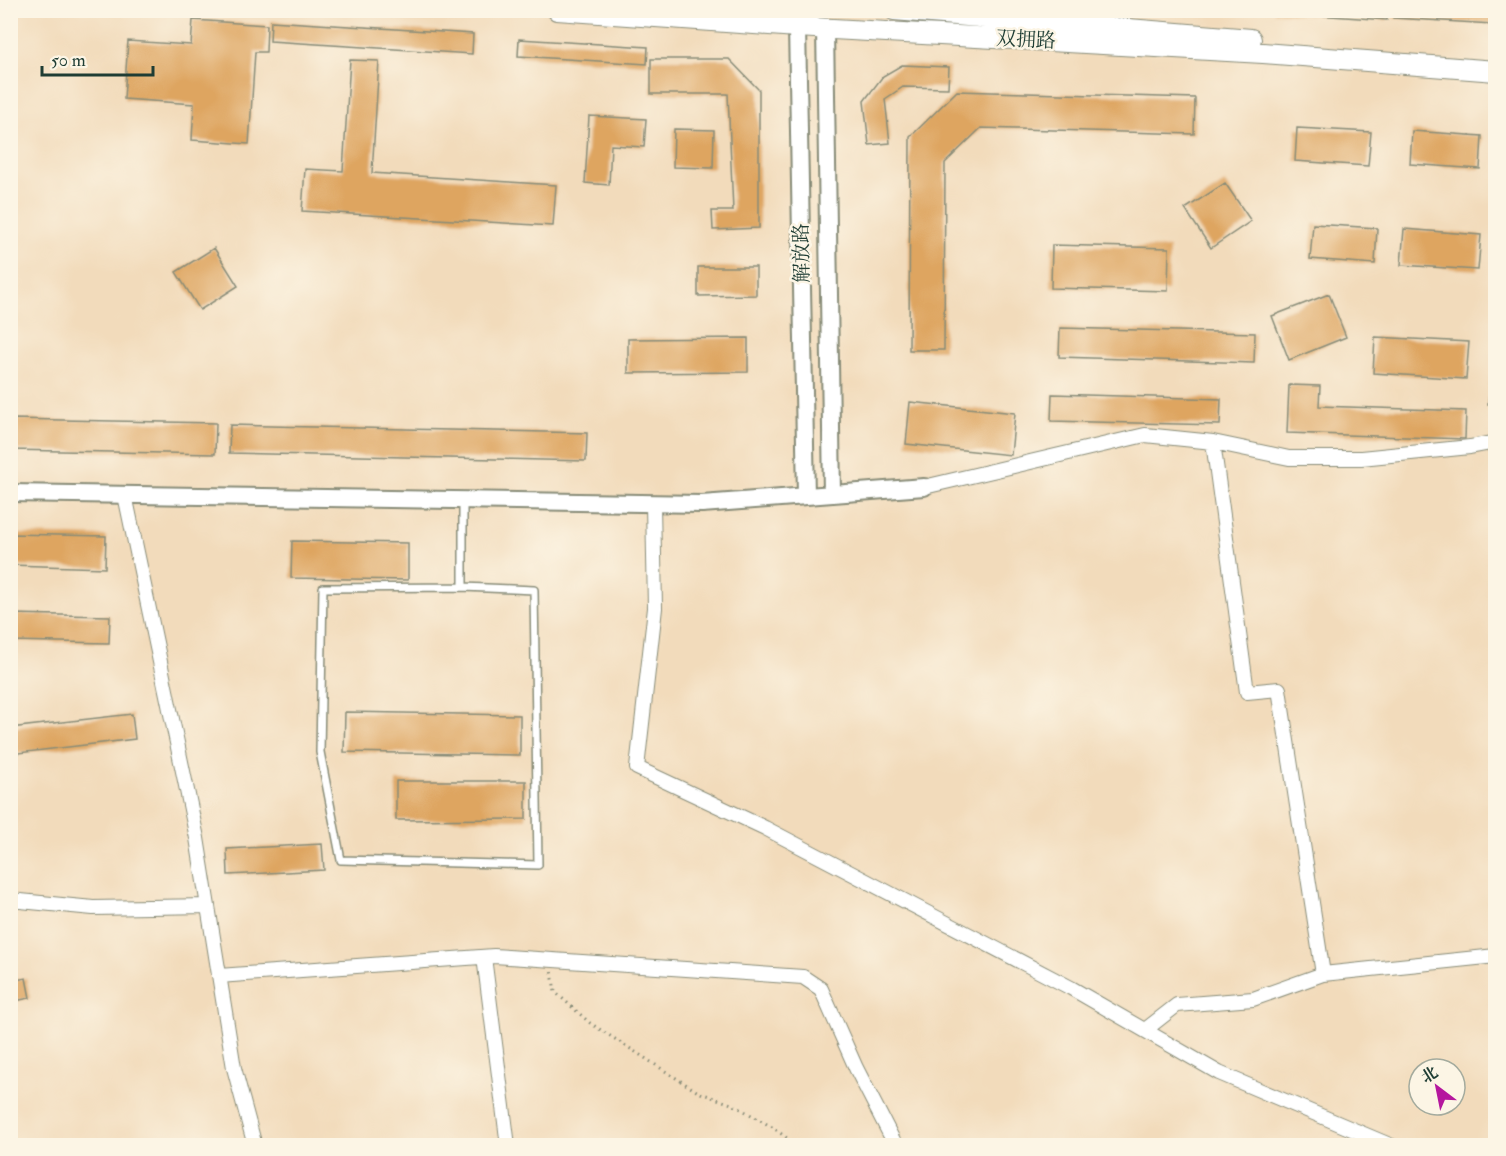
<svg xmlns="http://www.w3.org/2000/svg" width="1506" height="1156" viewBox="0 0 1506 1156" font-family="'IM FELL Double Pica','Noto Serif SC',serif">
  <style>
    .building { fill: #dea561 }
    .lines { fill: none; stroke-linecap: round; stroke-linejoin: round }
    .service-casing { stroke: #888c78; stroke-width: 10 }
    .minor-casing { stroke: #888c78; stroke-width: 16 }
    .tertiary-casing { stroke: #888c78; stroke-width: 20 }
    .secondary-casing { stroke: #888c78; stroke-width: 22 }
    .path { stroke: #888c78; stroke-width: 3; stroke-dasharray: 1.5 4.5; stroke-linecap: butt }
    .service { stroke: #fff; stroke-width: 7 }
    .minor { stroke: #fff; stroke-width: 14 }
    .tertiary { stroke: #fff; stroke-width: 16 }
    .secondary { stroke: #fff; stroke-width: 20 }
    .labels { text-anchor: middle; stroke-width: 5; stroke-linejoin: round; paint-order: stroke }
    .street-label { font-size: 20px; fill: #1f3d34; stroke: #fcf5e5 }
  </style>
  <rect width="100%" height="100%" fill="#fcf5e5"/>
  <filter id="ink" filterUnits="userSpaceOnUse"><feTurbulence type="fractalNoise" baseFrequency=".0167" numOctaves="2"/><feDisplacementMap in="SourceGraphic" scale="12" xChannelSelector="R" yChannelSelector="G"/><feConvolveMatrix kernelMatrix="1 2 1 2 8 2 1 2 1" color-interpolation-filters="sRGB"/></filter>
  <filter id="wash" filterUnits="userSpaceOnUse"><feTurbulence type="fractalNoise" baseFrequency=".008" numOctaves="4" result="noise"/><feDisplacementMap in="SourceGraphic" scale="24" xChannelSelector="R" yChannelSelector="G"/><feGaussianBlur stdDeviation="1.35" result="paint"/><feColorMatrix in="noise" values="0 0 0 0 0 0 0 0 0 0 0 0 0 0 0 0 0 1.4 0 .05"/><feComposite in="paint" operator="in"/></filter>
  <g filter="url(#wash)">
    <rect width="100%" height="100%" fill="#f2dbbb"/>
    <g id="blocks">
      <path class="building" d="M1274,10H1388L1387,20L1274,12Z
        M1393,10H1494L1493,24L1393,18Z
        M193,20L267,25L266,52H255L249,144L192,140L194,104L124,99L128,41L191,45Z
        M271,21L473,34L472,54L270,41Z
        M519,39L648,47L647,64L518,56Z
        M651,59H729L759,90V228L713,230L712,211H733L728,94H651Z
        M350,60L379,61L372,173L556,185L553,226L302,211L305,169L343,171Z
        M902,65L949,67L948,88L903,87L885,99L890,143L869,145L864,101L883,76Z
        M957,91L1195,98L1194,134L981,128L945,163L944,350H909L910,137Z
        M589,116L646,119L644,147L611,145L609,185L585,183Z
        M1297,128L1371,132L1368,166L1295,161Z
        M674,129L714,130L713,168L673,167Z
        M1412,131L1482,136L1480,169L1410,164Z
        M1225,183L1251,221L1211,248L1185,209Z
        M1313,224L1377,228L1375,264L1310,259Z
        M1404,229L1481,235L1478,270L1401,265Z
        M1052,245L1169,248L1168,291L1051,288Z
        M214,248L238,286L200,310L176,272Z
        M698,267H756V295L698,296Z
        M1329,294L1346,337L1289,360L1272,316Z
        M1060,328L1255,333L1254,363L1059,357Z
        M1375,337L1469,342L1466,379L1373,373Z
        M748,338V372L628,373V339Z
        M1491,370H1496V405L1488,404Z
        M1289,385L1320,386L1319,406L1466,411L1465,439L1287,433Z
        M1052,394L1221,399L1220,425L1051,421Z
        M910,402L1015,413L1011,455L906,444Z
        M10,419L216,423L215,454L10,450Z
        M230,425L587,433L586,461L229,453Z
        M10,534L106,536L105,568L10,565Z
        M292,541L408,543V580L291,578Z
        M10,614L110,616L109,643L10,641Z
        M345,712L520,715V755L344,752Z
        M132,714L135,739L10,754V728Z
        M396,781H526V819L396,820Z
        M322,844L324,870L228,875L227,849Z
        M26,978L30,998L10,1002V981Z"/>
    </g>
  </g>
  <g filter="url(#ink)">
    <use href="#blocks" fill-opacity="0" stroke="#888c78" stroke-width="1.5"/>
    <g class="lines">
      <g class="service-casing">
        <path id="service" d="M463,587L323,588L320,752L341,860L538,865L534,590L463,587V501"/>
      </g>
      <g class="minor-casing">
        <path id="minor" d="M1213,442L1247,692L1279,689L1323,974
          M924,487L1145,435L1213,442L1289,458H1361L1470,447L1496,442
          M125,495L197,838L234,1068L255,1146
          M653,503L655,608L637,768L765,828L1071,988L1219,1073L1392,1146
          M10,900L93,908L208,906
          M484,957L508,1146
          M219,976L494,956L803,977L821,989L856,1068L896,1146
          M1145,1030L1177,1005L1253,999L1323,974L1496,956"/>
      </g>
      <g class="tertiary-casing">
        <path id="tertiary" d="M797,27L806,496
          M825,28L832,494
          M10,493L702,504L924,487"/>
      </g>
      <g class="secondary-casing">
        <path id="secondary" d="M557,10L797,27L1263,53L1496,71
          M894,10L1251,39"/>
      </g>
      <path class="path" d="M552,972L555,992L590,1023L698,1092L734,1105L772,1127L798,1146"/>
      <use href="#service" class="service"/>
      <use href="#minor" class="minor"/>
      <use href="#tertiary" class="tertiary"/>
      <use href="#secondary" class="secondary"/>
    </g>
  </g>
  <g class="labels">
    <g class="street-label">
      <text transform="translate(1026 39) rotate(3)" y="7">双拥路</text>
      <text transform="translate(801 253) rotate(-91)" y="7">解放路</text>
    </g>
  </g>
  <rect width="1506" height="1156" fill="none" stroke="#fcf5e5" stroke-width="36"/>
  <g transform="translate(1437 1087) rotate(328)"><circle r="28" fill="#fcf5e5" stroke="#a4ab9e" stroke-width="1.5"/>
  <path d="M0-4.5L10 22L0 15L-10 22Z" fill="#b5179e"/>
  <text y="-9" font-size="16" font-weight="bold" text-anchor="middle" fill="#1f3d34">北</text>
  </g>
  <path d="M42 66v9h111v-9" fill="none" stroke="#1f3d34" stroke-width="3"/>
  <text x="51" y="66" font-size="18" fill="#1f3d34" stroke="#fcf5e5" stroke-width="4.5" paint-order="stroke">50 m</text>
</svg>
